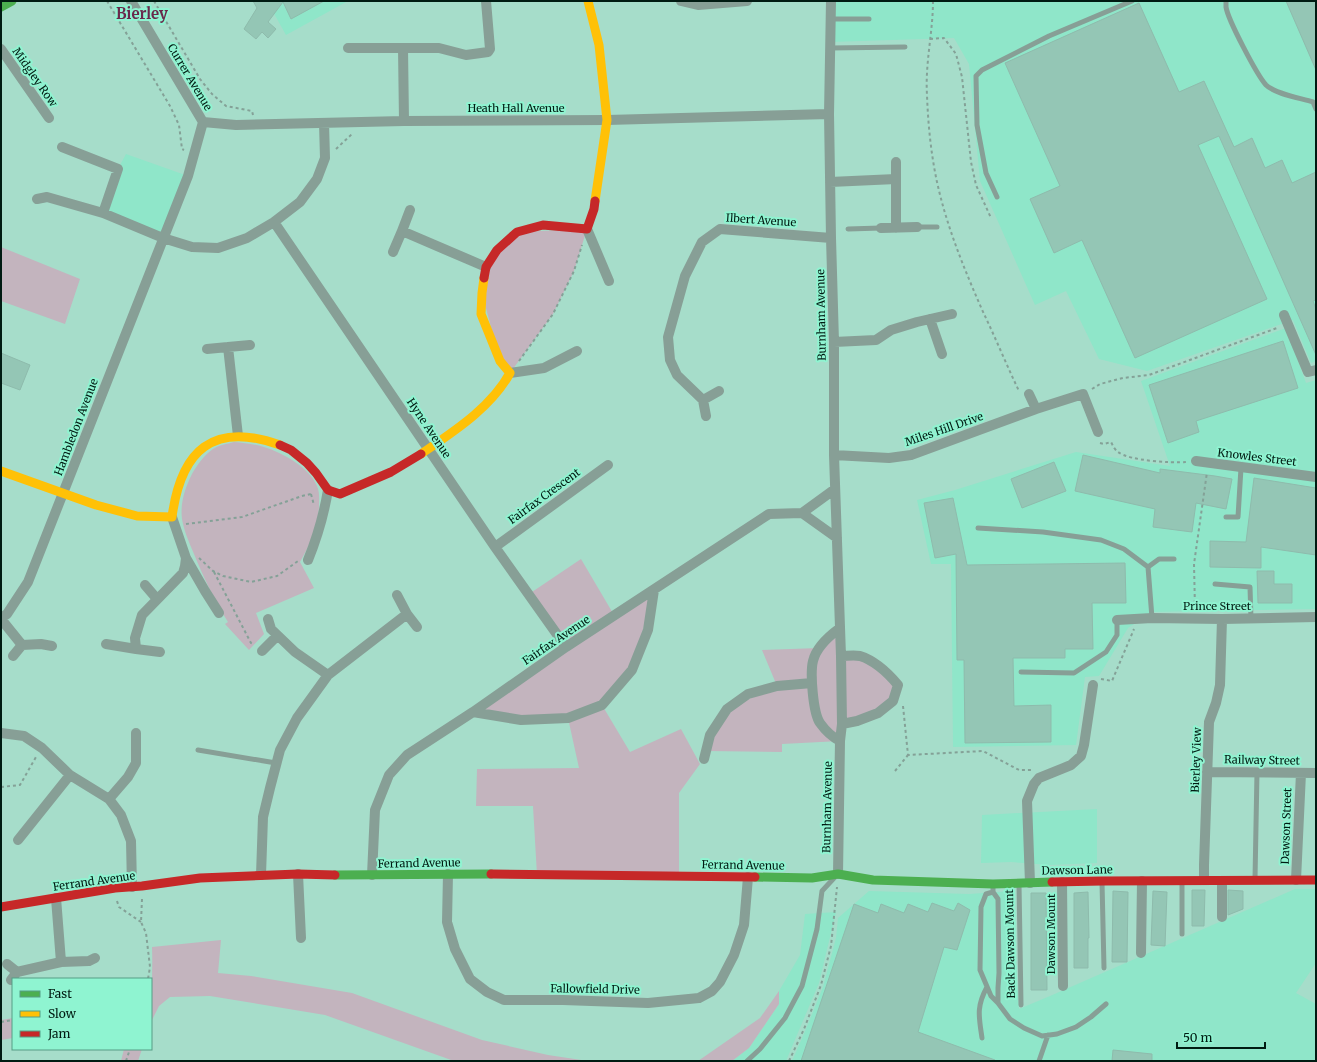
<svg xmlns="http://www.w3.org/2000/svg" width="1317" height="1062" viewBox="0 0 1317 1062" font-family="Merriweather,serif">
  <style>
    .built { fill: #8fe6c9 }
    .green { fill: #c3b4be }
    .building { fill: #94c6b5; stroke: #8ebbac }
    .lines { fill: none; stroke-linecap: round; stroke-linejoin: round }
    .path { stroke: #84a197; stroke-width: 2; stroke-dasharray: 3 3; stroke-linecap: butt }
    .lane { stroke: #879f96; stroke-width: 5 }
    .street { stroke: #879f96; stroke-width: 10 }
    .fast { stroke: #4caf50; stroke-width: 9 }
    .slow { stroke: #ffc107; stroke-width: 9 }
    .jam { stroke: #c62828; stroke-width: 9 }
    .labels { text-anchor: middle; stroke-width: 4; stroke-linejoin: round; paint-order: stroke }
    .street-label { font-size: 11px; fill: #001b12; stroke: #8ff4d1 }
    .district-label { font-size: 15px; font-weight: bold; fill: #69294b; stroke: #8ff4d1 }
  </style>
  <rect width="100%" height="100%" fill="#a6ddca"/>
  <path class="built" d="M267,1H348L286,35Z
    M831,1H1316V361L1311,363L1293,320L1147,371L1099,359L1066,291L1035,305L980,181L969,64L954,38L830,42Z
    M126,154L188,176L163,238L103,213L118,169Z
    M1286,328L1306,383L1316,380V609L1152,612L1128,628L1099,676L1085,677L1076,745L953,747L951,564H931L917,500L955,490L1076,452L1170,466L1141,381Z
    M1097,809V863L1051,865L1011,862L981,863L982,815Z
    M1295,889H1316V963L1296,993L1316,1004V1061H792L806,1029L823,987L836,938L838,918L869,891L969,894L1012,891L1019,1009L1050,996Z
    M836,912L819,983L786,1061H732L749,1048L779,1004V991L800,955L805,914Z"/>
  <path class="green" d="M587,229L574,271L553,314L510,373L500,361L482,293L486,267L517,232Z
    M1,247L80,279L65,324L1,301Z
    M234,442C244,443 254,444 264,447C283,453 309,467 317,486C320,493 319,500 319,508C317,528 310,545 300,562L314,588L256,613L264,634L249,650L225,624L228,622C214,600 204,578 194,554C189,542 184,531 182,519C180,503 185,488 192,474C197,465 204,455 213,449C219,445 227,444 234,442Z
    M581,559L614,615L654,590L632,670L602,705L630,752L681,729L700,764L679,793V876L537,875L533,806H476L477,769L579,768L568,718L473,712L565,647L529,594Z
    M840,628L841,655L859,656L898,685L893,701L842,724L840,741L782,744V752L707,751L727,709L777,686L762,650L819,648Z
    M221,940L218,973L251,976L352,993L482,1040L548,1055L588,1061H454L325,1015L210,996L170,997L159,1006L151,1022C151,997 153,972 152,947Z
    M779,991V1004L749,1048L732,1061H698L760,1018Z
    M13,1018V1038L1,1040V1020Z
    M124,1049H142L138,1061H121Z"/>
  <path class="building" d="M253,1H324L291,19L283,2L268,22L276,29L268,38L262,32L256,39L244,29L257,8Z
    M1286,1H1316V70Z
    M1139,3L1179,92L1204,81L1234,147L1252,138L1265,168L1282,160L1292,183L1316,172V300L1313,301L1316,309V355L1219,136L1198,145L1267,299L1135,358L1082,240L1054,253L1030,199L1060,186L1005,63Z
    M1283,341L1298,388L1196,421L1199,432L1168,443L1149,385Z
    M1,353L30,365L20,390L1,383Z
    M1083,455L1160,473V469L1215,476L1232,479L1226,509L1196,503L1192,532L1153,527L1155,509L1075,491Z
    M1054,462L1066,491L1022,508L1011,479Z
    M1254,478L1316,488V555L1261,547V568L1210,567V541L1246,542Z
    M953,498L967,565L1125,563L1126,603H1092L1093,649H1065V658H1013L1014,706L1051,705V742L965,743L964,660H957L956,554L935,558L924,503Z
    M1257,571H1274V584H1292V603H1258Z
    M1192,890H1205L1204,926H1192Z
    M1228,890L1243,891V909L1228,915Z
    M1113,891L1128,892L1127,962H1112Z
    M1153,891L1167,892L1165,946L1151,945Z
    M1088,892L1089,938H1088V968H1074V893Z
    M1031,893H1046L1047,990H1031Z
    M932,903L954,911L958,903L970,910L957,950L944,947L918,1032L995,1060V1061H801L854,904L878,913L881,904L904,913L908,904L928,912Z
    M1113,1050L1152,1054V1061H1112Z"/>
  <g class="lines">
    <path class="path" d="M107,1L170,106L179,125L182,149L184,150
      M154,1L200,79L212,94L226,106L252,111L253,115
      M933,1C933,32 925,63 927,95C928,124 931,154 937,182C947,228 965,271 984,314C996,339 1007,366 1019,391
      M930,39L944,38L956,54L962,77L971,162L976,185L991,218
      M336,149L353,133
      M519,361L553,314L574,271L582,245
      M1092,389L1100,384L1123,378L1149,375L1277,328
      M1100,443L1104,444L1111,442C1113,446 1115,450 1118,452C1130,461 1171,463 1186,462
      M311,494L314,505
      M186,524L242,517L302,496L311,494
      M199,558L213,571L223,576L251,582L277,576L298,561
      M214,572L251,643L254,645
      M1195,609L1194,564L1207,472
      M1101,679L1112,681L1134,629
      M903,706L908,755L983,751L1019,770H1032
      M895,771L908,755
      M1,787L20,785L36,757
      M142,899L141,922L146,933L150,967L148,979
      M117,901L119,907L141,922
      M1,1022L13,1020
      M126,1061L130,1049
      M789,1061L804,1029L821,985L831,946L837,887"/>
    <path class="lane" d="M1226,1C1226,3 1226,5 1226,7C1228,20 1257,75 1266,85C1275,94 1300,98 1313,102L1316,109
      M830,19H869
      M830,48L905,47
      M997,197L986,173L977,125L976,76L982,70L1049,36L1132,1
      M917,227H937
      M848,229L881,228
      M1226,517H1238L1241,468
      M978,528L1043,532L1101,540L1124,549L1148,567L1152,618
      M1148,567L1159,559H1174
      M1215,584L1250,587L1251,619
      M1021,672L1074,673L1106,652L1117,635V620
      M198,750L276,763
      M1255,879L1257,772
      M1102,882L1104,968
      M1182,882V934
      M1019,884L1021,1005
      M993,892L986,894L981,907L980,970L991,996L998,1003V988L999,973L998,899L993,892V884
      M998,1003L1010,1019L1024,1028L1042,1036L1057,1034L1076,1027L1091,1017L1106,1004
      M982,1038C979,1017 976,1007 987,987
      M747,1061L760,1049L785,1018L802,986L817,929L822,891L835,877
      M1039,1061L1048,1035"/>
    <path class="street" d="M681,1L698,5L747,1
      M831,1L829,114L831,238L834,342V455L841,656L842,724L840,741L838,874
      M348,48H439L466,55L488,52L490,49L486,1
      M403,48L404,121
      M1,49L49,118
      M203,122L236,125L404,121L607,120L829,114
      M62,147L118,169L103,213
      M896,162V179
      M830,182L896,179V228
      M37,199L47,197L103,213L163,238L192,247L218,248L247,238L274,222L300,202L317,179L325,158L324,123
      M410,210L402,231L486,267
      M274,222L495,547L566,647
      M881,228L917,227
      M587,229L609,281
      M393,252L402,231
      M1284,315L1308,372L1316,370
      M930,319L942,354
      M834,342L876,340L891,330L917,322L952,314
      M207,349L228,347
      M510,373L544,368L577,351
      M719,391L703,400L677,375L670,360L668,337L685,276L702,242L720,229L831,238
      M1029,394L1036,409L1083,394L1098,432
      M703,400L706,416
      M238,436L228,347L250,345
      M834,455L889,458L911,455L1036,409
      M1196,461L1316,477
      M802,513L837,538
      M172,517L186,558L205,591L219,613
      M495,547L608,465
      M308,560C317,538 324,514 328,490
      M145,585L157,599
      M407,614L417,627
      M1,618L7,614L28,582L188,176L203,122L131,1
      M1,619L22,645L41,644L52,646
      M268,619L271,629L295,652L328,675
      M1117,620L1152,618L1222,619L1316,617
      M840,628C829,636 816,648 813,661C810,673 813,713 820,723C825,730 832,737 840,741
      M106,644L136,649
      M262,651L277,636
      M160,652L136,649L135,638L142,615L183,573L185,566L186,558
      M13,656L22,645
      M841,656C847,656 854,655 860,656C876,661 888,673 898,685L893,701L878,713L857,721L842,724
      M473,712L521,720L568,718L602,705L632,670L648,630L654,590
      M1,733L24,736L42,748L70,775L109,799L121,815L131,841L132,887
      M704,759L710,735L727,709L748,694L777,686L812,683
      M1207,772L1316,773
      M109,799L128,777L136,763V733
      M18,840L70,775
      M298,874L301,938
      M448,874L447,922L455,949L470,979L487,992L504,1000H563L648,1003L699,998L712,991L720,982L734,955L744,925L748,877
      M261,875L263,817L270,788L280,750L297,718L328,675L407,614L397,595
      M372,875L375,810L389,775L407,755L473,712L566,647L769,514L802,513L835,489
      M1204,880V865L1209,722L1216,703L1220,685L1222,619
      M1296,880L1301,773
      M1062,882L1063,986
      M1030,883L1027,801L1034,784L1039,778L1071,765L1081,756L1084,745L1093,685
      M1222,917V881
      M1141,953L1142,881
      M61,962L89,961L95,958
      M7,964L17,972
      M11,980L17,972L61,962L56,898"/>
    <path class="fast" d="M1,7L12,1
      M335,875L491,874
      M755,877L812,878L838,874L873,880L993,884L1052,882"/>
    <path class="slow" d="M588,1L599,45L607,120L595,201
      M421,454C453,432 491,408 510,373L500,361L481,314L482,293L484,278
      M1,471L96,505L137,516L172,517C181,450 213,421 280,445"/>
    <path class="jam" d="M484,278L486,267L497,250L517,232L543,225L587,229L594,209L595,201
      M280,445L291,450L307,463L316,473L328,490L340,494L391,472L421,454
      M491,874L755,877
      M1052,882L1102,881L1316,880
      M1,907L115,888L142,886L200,878L298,874L335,875"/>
  </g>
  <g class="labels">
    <g class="street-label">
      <text transform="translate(35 77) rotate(55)" y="4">Midgley Row</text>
      <text transform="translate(190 77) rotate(59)" y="4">Currer Avenue</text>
      <text x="516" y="112">Heath Hall Avenue</text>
      <text transform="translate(761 220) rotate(4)" y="4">Ilbert Avenue</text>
      <text transform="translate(821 315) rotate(-91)" y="4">Burnham Avenue</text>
      <text transform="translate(76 427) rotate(-69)" y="4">Hambledon Avenue</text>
      <text transform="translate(429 428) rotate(56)" y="4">Hyne Avenue</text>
      <text transform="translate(944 429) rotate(-19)" y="4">Miles Hill Drive</text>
      <text transform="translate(1257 457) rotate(7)" y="4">Knowles Street</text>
      <text transform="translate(544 496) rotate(-36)" y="4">Fairfax Crescent</text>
      <text x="1217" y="610">Prince Street</text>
      <text transform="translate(556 640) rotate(-34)" y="4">Fairfax Avenue</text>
      <text transform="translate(1196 760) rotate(-88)" y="4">Bierley View</text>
      <text transform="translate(1262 760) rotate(1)" y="4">Railway Street</text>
      <text transform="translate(827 807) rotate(-89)" y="4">Burnham Avenue</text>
      <text transform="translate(1286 826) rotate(-88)" y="4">Dawson Street</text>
      <text transform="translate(419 863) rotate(-1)" y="4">Ferrand Avenue</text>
      <text transform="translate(743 865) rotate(1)" y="4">Ferrand Avenue</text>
      <text transform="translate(1077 870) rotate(-1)" y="4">Dawson Lane</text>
      <text transform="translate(94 881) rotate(-8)" y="4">Ferrand Avenue</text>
      <text transform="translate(1051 934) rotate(-90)" y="4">Dawson Mount</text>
      <text transform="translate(1010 944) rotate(-91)" y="4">Back Dawson Mount</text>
      <text transform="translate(595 989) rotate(1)" y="4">Fallowfield Drive</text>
    </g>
    <g class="district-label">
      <text x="142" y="19">Bierley</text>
    </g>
  </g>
  <rect width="1317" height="1062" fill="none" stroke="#001b12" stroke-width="4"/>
  <rect x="12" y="978" width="140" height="72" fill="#8ff4d1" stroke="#569d85"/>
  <rect x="20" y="991" width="20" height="6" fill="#4caf50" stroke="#569d85"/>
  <text x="48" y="998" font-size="12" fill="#001b12">Fast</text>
  <rect x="20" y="1011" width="20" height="6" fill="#ffc107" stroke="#569d85"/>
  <text x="48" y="1018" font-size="12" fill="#001b12">Slow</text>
  <rect x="20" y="1031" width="20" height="6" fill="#c62828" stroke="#569d85"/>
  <text x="48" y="1038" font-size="12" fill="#001b12">Jam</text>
  <path d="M1177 1042v6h88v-6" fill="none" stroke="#001b12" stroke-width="2"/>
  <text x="1183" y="1042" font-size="12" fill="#001b12" stroke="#8ff4d1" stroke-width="3" paint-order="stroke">50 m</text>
</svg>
